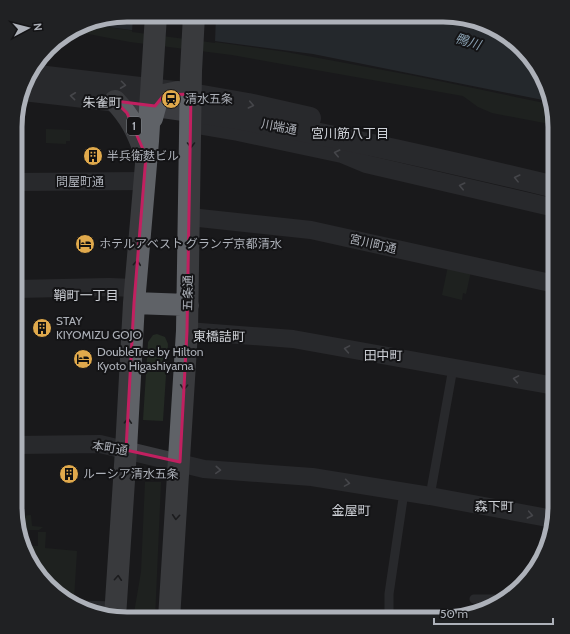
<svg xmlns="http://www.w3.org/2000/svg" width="570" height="634" viewBox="0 0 570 634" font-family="Cabin,'Noto Sans JP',sans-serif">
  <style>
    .green { fill: #242b24 }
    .water { fill: #323a40 }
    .pier { fill: #19191b }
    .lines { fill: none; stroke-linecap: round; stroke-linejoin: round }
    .service { stroke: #3b3c40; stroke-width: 9 }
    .minor { stroke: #3b3c40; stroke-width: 18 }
    .tertiary { stroke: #3b3c40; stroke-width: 22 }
    .trunk { stroke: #5f6267; stroke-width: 22 }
    .oneway { stroke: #7a7c83 }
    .oneway2 { stroke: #1f2022 }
    .marked { fill: none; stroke: #c12060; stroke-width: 3; stroke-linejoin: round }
    .labels { text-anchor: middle; stroke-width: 4; stroke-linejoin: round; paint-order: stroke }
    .shield { fill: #141416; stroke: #7f8288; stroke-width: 1 }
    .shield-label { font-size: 11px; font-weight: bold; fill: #adb1b9 }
    .poi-label { font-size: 12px; fill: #adb1b9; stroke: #141416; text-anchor: start }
    .street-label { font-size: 12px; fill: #adb1b9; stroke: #141416 }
    .water-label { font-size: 13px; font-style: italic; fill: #889fb0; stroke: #141416 }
    .neighbourhood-label { font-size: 13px; fill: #cdd0d6; stroke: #141416 }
    .rim { fill: none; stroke: #adb1b9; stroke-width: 5 }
  </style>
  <rect width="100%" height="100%" fill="#19191b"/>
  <path class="green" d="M85,24L286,52L415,76L549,104L555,120V125L492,113L478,107L463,96L232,55L130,42L73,31Z
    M46,129L70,130V141H66V144L46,143Z
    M448,266L471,271L466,294L463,293L462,300L442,295Z
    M157,334L165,337L168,344L163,421L143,420L148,342L153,335Z
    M145,482H161L155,619H133L141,572Z
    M31,515L32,526L43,527L39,530H20L19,526H22L24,520L22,516Z
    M38,532H46L45,548L77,551L74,599H66L34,569L33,546H38Z"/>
  <path class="water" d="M127,15L457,16L499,30L536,65L548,101L313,54L86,24L91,21Z"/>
  <path class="pier" d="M133,15H216L215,43L132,32Z"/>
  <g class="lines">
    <path class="service" d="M430,496L453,368
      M474,599H506
      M75,605L115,606
      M389,619V594L404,492"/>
    <path class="minor" d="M191,124L238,132L342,154L366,164L555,208
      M17,182L144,181
      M190,217L311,230L555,284
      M16,289L109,287L135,288
      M187,331L293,339L555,386
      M16,445L100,444L204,469L312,477L430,496L553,519"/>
    <path class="tertiary" d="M29,75L191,94L248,104L310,118
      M23,90C96,98 169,107 242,119C347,138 451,162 555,187"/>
    <path class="trunk" d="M115,101C131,118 137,131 145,153
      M152,118L157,100L164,95L178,92
      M134,303L188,305
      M115,617L126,450L134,303L148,141L156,15
      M169,619L187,331L191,71L194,15"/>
  </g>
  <defs><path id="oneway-chevron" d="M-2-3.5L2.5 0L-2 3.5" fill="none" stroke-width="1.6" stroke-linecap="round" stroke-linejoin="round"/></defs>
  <g class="oneway">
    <use href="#oneway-chevron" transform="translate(123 85) rotate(7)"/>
    <use href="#oneway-chevron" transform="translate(73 96) rotate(-174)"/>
    <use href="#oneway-chevron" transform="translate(251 105) rotate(12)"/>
    <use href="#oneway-chevron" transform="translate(337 153) rotate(-167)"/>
    <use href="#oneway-chevron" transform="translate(517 178) rotate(-166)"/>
    <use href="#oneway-chevron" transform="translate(462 186) rotate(-167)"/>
    <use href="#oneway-chevron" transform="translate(347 349) rotate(-170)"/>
    <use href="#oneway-chevron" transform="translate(516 379) rotate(-170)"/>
    <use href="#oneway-chevron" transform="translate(218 470) rotate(4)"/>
    <use href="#oneway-chevron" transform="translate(347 483) rotate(9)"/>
    <use href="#oneway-chevron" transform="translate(530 515) rotate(11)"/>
  </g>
  <g class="oneway2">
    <use href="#oneway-chevron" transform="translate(191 145) rotate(90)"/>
    <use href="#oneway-chevron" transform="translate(137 263) rotate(-85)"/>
    <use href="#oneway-chevron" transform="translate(184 387) rotate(93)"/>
    <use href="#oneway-chevron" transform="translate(128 421) rotate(-87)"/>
    <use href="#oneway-chevron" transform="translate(176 517) rotate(94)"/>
    <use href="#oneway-chevron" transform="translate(118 578) rotate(-86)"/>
  </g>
  <path d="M0 0H570V634H0ZM191,94L187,331L180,462L126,450L134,303L146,156L127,113L115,101L155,106L164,95Z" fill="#19191b" fill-opacity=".55" fill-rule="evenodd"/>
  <path class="marked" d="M191,94L187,331L180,462L126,450L134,303L146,156L127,113L115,101L155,106L164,95Z"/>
  <defs>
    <g id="station-disc" transform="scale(1)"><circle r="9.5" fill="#e0a94c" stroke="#141416"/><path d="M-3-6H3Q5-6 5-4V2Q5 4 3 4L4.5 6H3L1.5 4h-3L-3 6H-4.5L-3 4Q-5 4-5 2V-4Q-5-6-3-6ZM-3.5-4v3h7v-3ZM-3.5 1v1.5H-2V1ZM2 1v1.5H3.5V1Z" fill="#111"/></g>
    <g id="building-disc" transform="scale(1)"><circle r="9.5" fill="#e0a94c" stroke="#141416"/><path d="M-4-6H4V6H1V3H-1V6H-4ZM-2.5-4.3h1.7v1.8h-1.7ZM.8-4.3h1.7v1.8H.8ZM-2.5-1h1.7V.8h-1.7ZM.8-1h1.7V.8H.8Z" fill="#111"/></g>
    <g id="hotel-disc" transform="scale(1)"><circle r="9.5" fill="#e0a94c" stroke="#141416"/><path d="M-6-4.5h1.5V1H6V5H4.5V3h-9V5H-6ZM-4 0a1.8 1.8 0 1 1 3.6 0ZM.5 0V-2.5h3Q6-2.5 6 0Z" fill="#111"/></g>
  </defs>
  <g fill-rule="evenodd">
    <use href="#station-disc" x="171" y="99"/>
    <use href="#building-disc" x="93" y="156"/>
    <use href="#hotel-disc" x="85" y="244"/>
    <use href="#building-disc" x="42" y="328"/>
    <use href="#hotel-disc" x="83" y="359"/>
    <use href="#building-disc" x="69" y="474"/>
  </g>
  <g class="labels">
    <rect class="shield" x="127" y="117" width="14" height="18" rx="3"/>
    <g class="shield-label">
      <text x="134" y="130">1</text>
    </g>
    <g class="poi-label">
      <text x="185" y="103">清水五条</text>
      <text x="107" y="160">半兵衛麩ビル</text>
      <text x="99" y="248">ホテルアベスト グランデ京都清水</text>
      <text x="56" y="325">STAY<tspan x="56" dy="14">KIYOMIZU GOJO</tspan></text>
      <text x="97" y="356">DoubleTree by Hilton<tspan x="97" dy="14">Kyoto Higashiyama</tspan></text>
      <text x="83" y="478">ルーシア清水五条</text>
    </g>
    <g class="street-label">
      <text transform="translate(279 127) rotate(11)" y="4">川端通</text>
      <text x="80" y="186">問屋町通</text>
      <text transform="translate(373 244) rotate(13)" y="4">宮川町通</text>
      <text transform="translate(188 293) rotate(-89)" y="4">五条通</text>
      <text transform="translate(110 448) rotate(9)" y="4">本町通</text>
    </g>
    <g class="water-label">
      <text transform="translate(468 41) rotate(18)" y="5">鴨川</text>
    </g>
    <g class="neighbourhood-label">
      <text x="102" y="107">朱雀町</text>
      <text x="350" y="138">宮川筋八丁目</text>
      <text x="86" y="300">鞘町一丁目</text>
      <text x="219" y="341">東橋詰町</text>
      <text x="383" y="360">田中町</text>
      <text x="494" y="511">森下町</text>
      <text x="351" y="515">金屋町</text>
    </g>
  </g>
  <path d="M0 0H570V634H0ZM127 22H443A105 105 0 0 1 548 127V507A105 105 0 0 1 443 612H127A105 105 0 0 1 22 507V127A105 105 0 0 1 127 22Z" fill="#202123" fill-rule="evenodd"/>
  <path class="rim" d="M127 22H443A105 105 0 0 1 548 127V507A105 105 0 0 1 443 612H127A105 105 0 0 1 22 507V127A105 105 0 0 1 127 22Z"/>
  <g transform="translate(28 28) rotate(83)" stroke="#141416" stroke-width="3" paint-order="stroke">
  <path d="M0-3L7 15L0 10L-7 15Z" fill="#adb1b9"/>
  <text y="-6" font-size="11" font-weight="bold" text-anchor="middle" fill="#adb1b9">N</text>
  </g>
  <path d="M434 618v6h119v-6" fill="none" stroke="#adb1b9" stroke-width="2"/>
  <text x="440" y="618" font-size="12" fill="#adb1b9" stroke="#141416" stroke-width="3" paint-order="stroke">50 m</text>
</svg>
